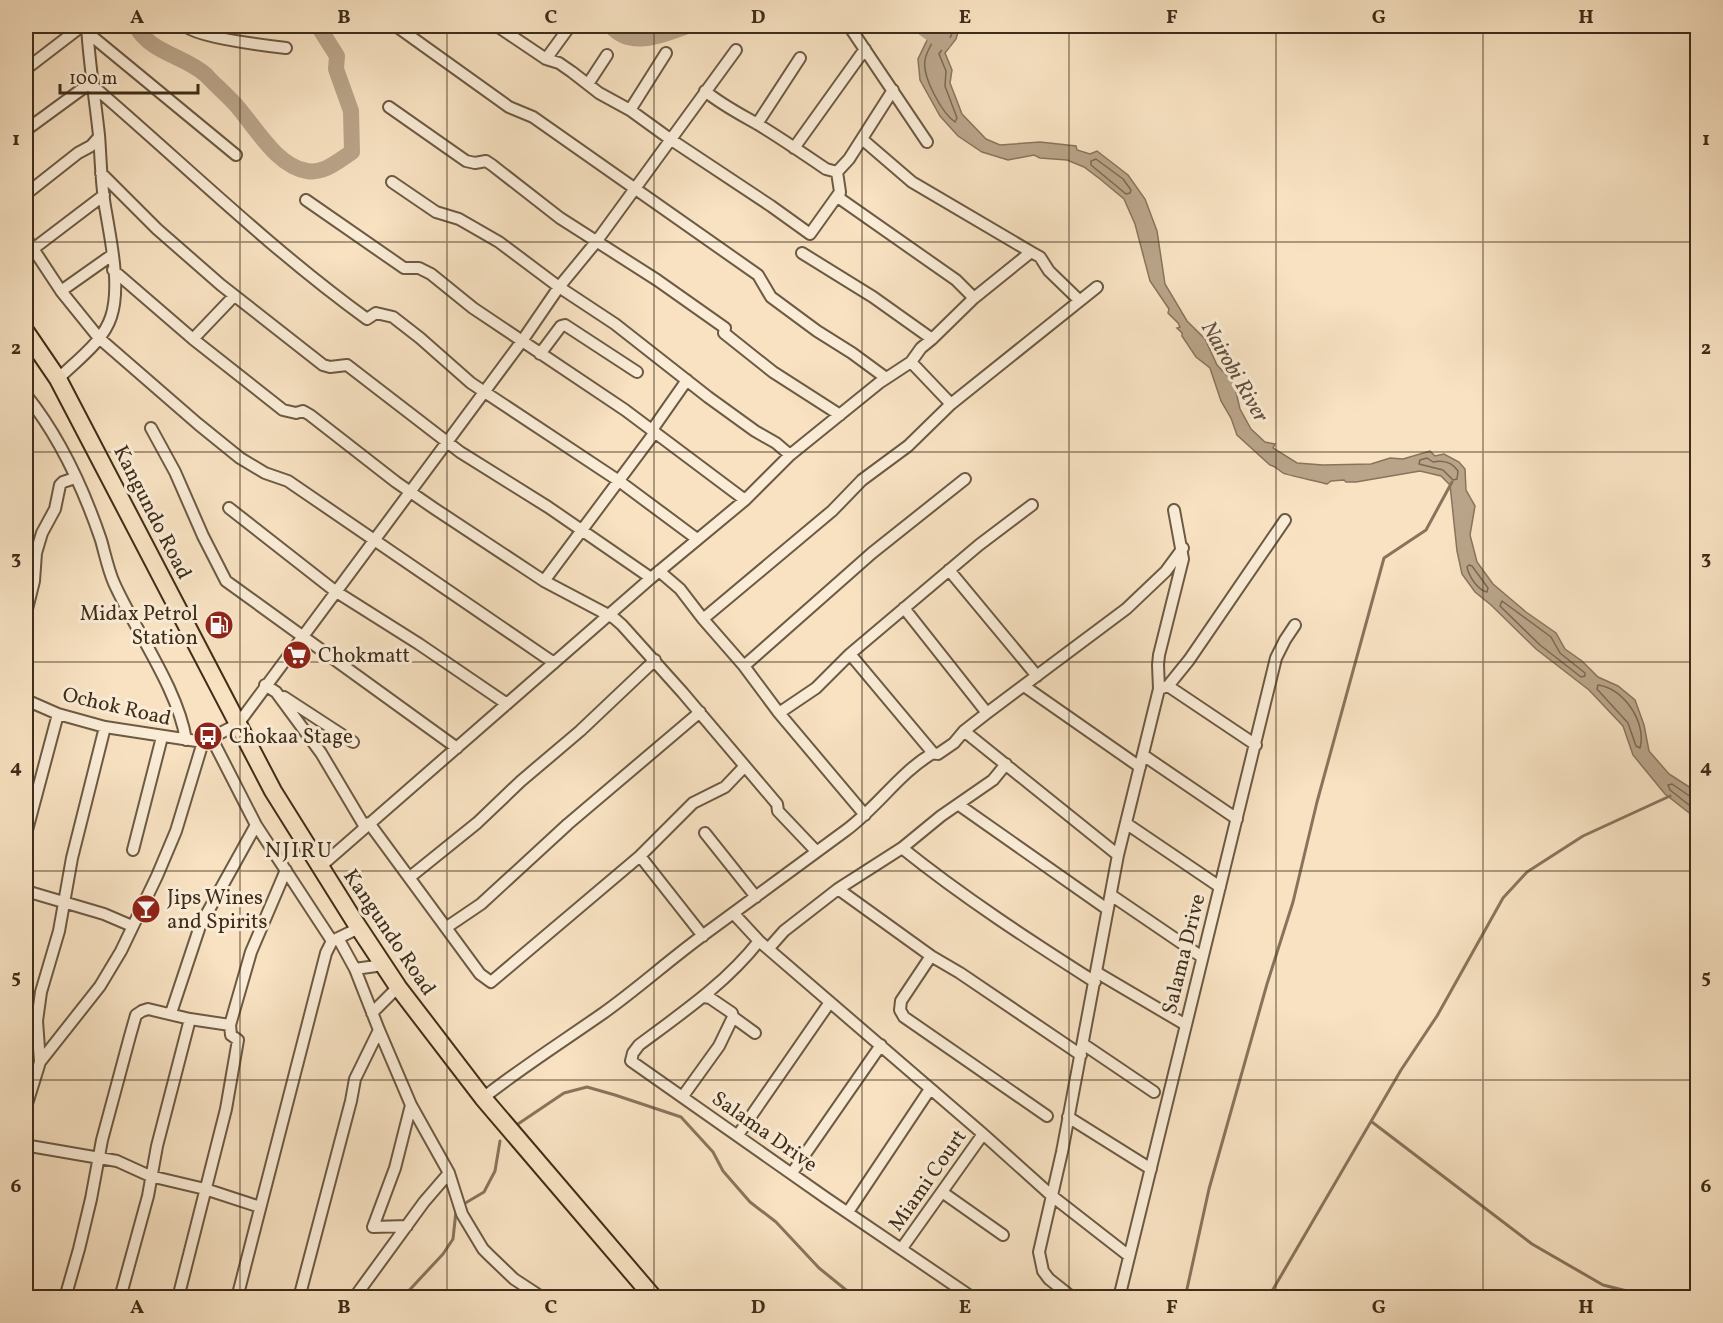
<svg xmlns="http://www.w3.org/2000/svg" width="1723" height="1323" viewBox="0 0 1723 1323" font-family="Vollkorn,serif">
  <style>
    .water { fill: #b9a489; stroke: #88745c; stroke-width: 1.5 }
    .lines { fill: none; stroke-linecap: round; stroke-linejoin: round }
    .shore { stroke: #7c6851; stroke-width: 1.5 }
    .stream { stroke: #88745c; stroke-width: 3 }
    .river { stroke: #b9a489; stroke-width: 16 }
    .minor-casing { stroke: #6c5a43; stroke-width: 14 }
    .trunk-casing { stroke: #3e2d19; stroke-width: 20 }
    .minor { stroke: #faecd7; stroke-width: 10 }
    .trunk { stroke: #f8e2c2; stroke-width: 16 }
    .grid { fill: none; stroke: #3e2d19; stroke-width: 1.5; stroke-opacity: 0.55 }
    .labels { text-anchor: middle; stroke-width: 6; stroke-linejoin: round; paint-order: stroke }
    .street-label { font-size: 21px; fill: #3e2d19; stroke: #faecd7 }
    .poi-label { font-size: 21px; fill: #3e2d19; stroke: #faecd7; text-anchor: start }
    .water-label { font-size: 22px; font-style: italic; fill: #63513b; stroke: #faecd7 }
    .neighbourhood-label { font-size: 22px; letter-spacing: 1.5px; fill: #3e2d19; stroke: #faecd7 }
    .neatline { fill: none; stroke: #3e2d19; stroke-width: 2 }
    .grid-label { font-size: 20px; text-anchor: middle; font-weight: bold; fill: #3e2d19 }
  </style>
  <rect width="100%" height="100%" fill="#f8e2c2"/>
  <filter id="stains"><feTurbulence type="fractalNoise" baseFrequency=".00333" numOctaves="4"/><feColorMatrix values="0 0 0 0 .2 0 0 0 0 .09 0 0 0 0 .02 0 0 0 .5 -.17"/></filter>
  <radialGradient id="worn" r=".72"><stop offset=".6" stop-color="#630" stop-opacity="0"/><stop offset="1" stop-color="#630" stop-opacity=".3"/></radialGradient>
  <path class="water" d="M934,26H960L956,39L945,53L952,70L950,83L962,114L986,139L1000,145L1040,142L1076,146L1077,150L1090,154L1097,151L1128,175L1145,199L1157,231L1165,284L1187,321L1205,339L1217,365L1234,383L1240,409L1251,429L1265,442L1275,444L1273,448L1297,463L1323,465L1371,464L1390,458L1403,459L1430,451L1435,456L1444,454L1459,462L1465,469L1466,490L1475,506L1470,535L1477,562L1493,584L1526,612L1556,633L1565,649L1582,661L1598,677L1618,686L1635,700L1644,725L1649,751L1669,774L1697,792V819L1665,794L1633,755L1623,726L1589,690L1536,649L1491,605L1475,592L1462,574L1457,551L1450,485L1441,476L1420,471L1356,482H1346L1344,480L1331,481L1327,484C1321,482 1286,475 1283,473C1277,469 1277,467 1270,465L1237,435L1231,418L1221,401L1210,368L1196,357L1182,336V333L1177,328L1180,327L1178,323L1168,313L1169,309L1150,281L1135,224L1124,199L1100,179L1084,167L1067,160L1040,158L1034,155L1008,160L982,152L958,136L940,116L920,80L918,59Z"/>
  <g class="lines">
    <path class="shore" d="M939,26C937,38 927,48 925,60C922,77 942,113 955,122L957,118L945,86L946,71L939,54L951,36L954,26
      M1096,159L1123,179L1131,190L1130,193L1126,194L1091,165V161Z
      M1427,458L1433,462C1443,460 1452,462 1458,471L1457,479L1453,480L1443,470L1419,464L1420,460Z
      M1469,565L1472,566L1488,588L1487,592C1478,590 1469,577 1467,567Z
      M1502,601L1551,637L1560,653L1585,673V676L1581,677L1540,645L1500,606Z
      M1598,685C1624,688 1647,723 1640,748L1636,746L1628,723L1597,689Z
      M1698,798L1691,797L1672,784L1668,785L1670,790L1698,812"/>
    <path class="stream" d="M1372,1122L1532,1244L1603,1285L1655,1298
      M515,1126L564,1093L587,1087L615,1095L681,1117L713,1152L723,1171L750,1202L776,1222L819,1268L856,1298
      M462,1205L484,1192L495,1171L500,1141
      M402,1298L443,1254L453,1239L456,1211
      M1185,1298L1209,1189L1267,984L1293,902L1317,802L1384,558L1426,530L1452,482
      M1268,1298L1401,1070L1437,1016L1503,898L1527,872L1583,836L1670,796"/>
    <path class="river" d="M136,26C150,53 185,56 206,75C215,85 226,94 235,104C255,126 276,166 307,171C324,174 338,161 352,152L351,111L336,69L337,56L318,26
      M611,26C631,49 662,35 687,26
      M814,26H830
      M921,26L943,42"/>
    <g class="minor-casing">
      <path id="minor" d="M186,26C193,37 269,46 286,48
        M396,26L509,107L533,117L758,275L771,297L817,331L852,353L886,378
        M497,26L546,59L559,63L572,72L599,93L630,110L670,139L771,206L810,234L840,192
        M849,26L927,142
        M88,33L236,155
        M546,59L570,26
        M26,69L82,26
        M588,84L607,55
        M93,86C184,164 269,248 367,319L376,313L393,317L420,338L471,383L619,481L697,539
        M705,91C722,105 740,114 759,125C782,139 804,154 826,169L837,172L849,159L893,90
        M389,107L466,161L475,163L486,161L492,165L560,218L657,280L725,328L724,333L773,372L840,415
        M630,110L666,53
        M757,124L800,58
        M26,130L93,81
        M862,139L912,182L1031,252
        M794,148L865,49
        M837,172L840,192L839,198L956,280L974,298L1031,252L1040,257L1049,271L1079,300
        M101,173L157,229L221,285L323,365L330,367L347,365L460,452L548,507L651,578
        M392,182L436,212L459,219L499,242L559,287L615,324L708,397L755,431L776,443L790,455
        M26,194L78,153L91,146L99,137
        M306,200L404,268H419L431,274L473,308L625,410L745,500
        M26,238L61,291L99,338L198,424L240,458L265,473L288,481L554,663
        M33,249L104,195
        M802,253L873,297L932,339L921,348L911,362L951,404
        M113,270L193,339L283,410L296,413L303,411L310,415L396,482L435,509L544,581L614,618L622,625L683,693L777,804L778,811L816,851
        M61,291L112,255
        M193,339L234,296
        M932,339L974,298
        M540,354L561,326L565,325L637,372
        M58,379C76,361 103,342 111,317C121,287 111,242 106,212C101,187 101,161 99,135C95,98 89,62 87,26
        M26,395C59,436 84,490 101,540C105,554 108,569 114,583C136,632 178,689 186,740
        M151,428L175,472L203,536L226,581L457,748
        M652,430L687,380
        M229,508L335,591L419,644L507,704
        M949,570L1037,676
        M659,571L680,589L703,619L744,666L779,713L865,815
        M544,581L655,432
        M904,608L987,713
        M26,613L34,581L36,553L42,533L55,509L60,485L63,482L75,478
        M703,619L832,511L862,480L908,446L951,404L1097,287
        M850,654L933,753
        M744,666L872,553L965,479
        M265,685L276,692L321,753L365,827
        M1024,686L1140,767
        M1168,686L1256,745
        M1159,689L1158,665L1159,655L1183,559L1174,510
        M284,697L353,742
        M26,700L58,714L105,727L203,742
        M779,713L816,688L850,654L979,545L1032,505
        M964,731L1118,855L1062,1152L1039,1252L1043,1271L1049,1279L1073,1298
        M212,739L256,825L332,941
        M1143,755L1237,819
        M959,805L1107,909
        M369,823L480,974L491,982L640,856L693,803L725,787L745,766
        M1127,824L1220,887
        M705,833L756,897
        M26,834L58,714
        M902,848C963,897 1029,940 1095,982
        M133,850L162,737
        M1118,855L1159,689L1168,686L1189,660L1285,520
        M640,856L703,936
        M320,867L651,578L745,500L790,455L879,383L911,362
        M410,877L477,823L521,781L580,731L655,660
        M838,889L931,956L960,973L1081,1055
        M26,891L104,914L132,926
        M1111,895L1202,957
        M734,914L759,941L983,1134L1052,1196L1129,1256
        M447,927L481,904L568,824L700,712
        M338,938L355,969L379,1030L411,1105L449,1173L462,1214L483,1249L490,1256L514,1279L543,1298
        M759,941C726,983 682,1013 639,1045L633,1053L631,1061L826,1198L973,1298
        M769,948L784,931L838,889L902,848L941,816L993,780L1006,764
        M931,956L901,1001L900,1010L904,1017L1047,1116
        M355,969L383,965
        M1096,972L1186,1025
        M171,1013L200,926L256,825
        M372,1013L398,987
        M733,1017L755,1033
        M190,1019L230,1025
        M1083,1044L1154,1092
        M40,1062L37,1021L41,992L59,931L72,858L105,727
        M683,1096L719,1046L733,1017L732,1013L710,998L704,997
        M483,1098C521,1068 562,1042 602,1014C636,990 668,961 702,936C750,901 797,866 845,831C877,808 899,773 933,753L938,754L954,743L964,731L987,713L1126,609L1166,571L1183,548
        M26,1107L40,1062L100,986L121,951L157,876L176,831L203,742L238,724L522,341L559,287L596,242L736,50
        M1068,1117L1151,1169
        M738,1135L830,1002
        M26,1149L30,1146L117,1161L150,1176L205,1189L260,1207
        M792,1173L881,1045
        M942,1192L1003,1235
        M848,1212L930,1089
        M407,1226L373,1227L395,1168L411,1105
        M902,1248L983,1134
        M65,1298L79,1249L91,1199L102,1140L130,1036L136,1015L142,1011L148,1009L190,1019L157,1146L148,1196L120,1298
        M178,1298L226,1109L238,1040L231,1035L230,1025L251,952L286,870
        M237,1298L326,953L332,941L359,928
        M299,1298L351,1101L355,1079L379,1030
        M354,1298L424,1202L449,1173
        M1119,1298L1276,658L1285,640L1295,625"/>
    </g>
    <g class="trunk-casing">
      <path id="trunk" d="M26,332L58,379L273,791L355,922L398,987L483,1098L654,1298"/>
    </g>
    <use href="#minor" class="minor"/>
    <use href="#trunk" class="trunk"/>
  </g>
  <path class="grid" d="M240,26V1298M447,26V1298M654,26V1298M862,26V1298M1069,26V1298M1276,26V1298M1483,26V1298M26,242H1698M26,452H1698M26,662H1698M26,871H1698M26,1080H1698"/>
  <defs>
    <g id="fuel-disc" transform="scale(1.5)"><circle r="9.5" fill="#8f2418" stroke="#faecd7"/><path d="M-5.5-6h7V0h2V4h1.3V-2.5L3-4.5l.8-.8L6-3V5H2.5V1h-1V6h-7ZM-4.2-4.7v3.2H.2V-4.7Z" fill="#fff"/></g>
    <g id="supermarket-disc" transform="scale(1.5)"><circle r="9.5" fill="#8f2418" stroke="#faecd7"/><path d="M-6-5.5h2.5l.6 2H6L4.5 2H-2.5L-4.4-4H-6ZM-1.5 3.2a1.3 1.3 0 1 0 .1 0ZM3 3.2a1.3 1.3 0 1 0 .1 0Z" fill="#fff"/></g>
    <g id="bus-disc" transform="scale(1.5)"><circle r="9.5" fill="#8f2418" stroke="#faecd7"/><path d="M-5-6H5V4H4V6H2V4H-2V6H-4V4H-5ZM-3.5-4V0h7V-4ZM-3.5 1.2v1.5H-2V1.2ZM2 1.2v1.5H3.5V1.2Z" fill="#fff"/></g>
    <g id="bar-disc" transform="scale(1.5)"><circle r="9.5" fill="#8f2418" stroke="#faecd7"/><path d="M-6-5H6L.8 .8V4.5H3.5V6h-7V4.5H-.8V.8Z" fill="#fff"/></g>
  </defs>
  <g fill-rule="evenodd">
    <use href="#fuel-disc" x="219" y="625"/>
    <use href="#supermarket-disc" x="297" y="655"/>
    <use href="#bus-disc" x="208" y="736"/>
    <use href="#bar-disc" x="146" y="909"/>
  </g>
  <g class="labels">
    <g class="street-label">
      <text transform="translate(153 512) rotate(63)" y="7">Kangundo Road</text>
      <text transform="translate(117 706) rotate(13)" y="7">Ochok Road</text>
      <text transform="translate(390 932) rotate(56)" y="7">Kangundo Road</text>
      <text transform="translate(1183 954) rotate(-76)" y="7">Salama Drive</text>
      <text transform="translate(765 1131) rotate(35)" y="7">Salama Drive</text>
      <text transform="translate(927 1180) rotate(-55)" y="7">Miami Court</text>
    </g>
    <g class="poi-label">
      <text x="198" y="620" text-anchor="end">Midax Petrol<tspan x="198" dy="24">Station</tspan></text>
      <text x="318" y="662">Chokmatt</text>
      <text x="229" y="743">Chokaa Stage</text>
      <text x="167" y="904">Jips Wines<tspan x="167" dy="24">and Spirits</tspan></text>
    </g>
    <g class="water-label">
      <text transform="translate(1236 371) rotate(60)" y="8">Nairobi River</text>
    </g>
    <g class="neighbourhood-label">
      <text x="299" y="857">NJIRU</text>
    </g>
  </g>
  <rect width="1723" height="1323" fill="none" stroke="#f8e2c2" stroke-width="66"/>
  <path d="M60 84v9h138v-9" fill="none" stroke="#3e2d19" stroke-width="3"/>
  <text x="69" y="84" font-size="18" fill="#3e2d19" stroke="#faecd7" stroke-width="4.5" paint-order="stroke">100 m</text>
  <rect x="33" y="33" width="1657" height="1257" class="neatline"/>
  <g class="grid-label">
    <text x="137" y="23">A</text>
    <text x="344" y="23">B</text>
    <text x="551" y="23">C</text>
    <text x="758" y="23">D</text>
    <text x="965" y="23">E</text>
    <text x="1172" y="23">F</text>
    <text x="1379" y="23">G</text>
    <text x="1586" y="23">H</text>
    <text x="16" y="145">1</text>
    <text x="1706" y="145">1</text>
    <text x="16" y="354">2</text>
    <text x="1706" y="354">2</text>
    <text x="16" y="564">3</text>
    <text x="1706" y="564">3</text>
    <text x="16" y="773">4</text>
    <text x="1706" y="773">4</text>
    <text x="16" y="983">5</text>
    <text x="1706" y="983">5</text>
    <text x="16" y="1192">6</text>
    <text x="1706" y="1192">6</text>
    <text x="137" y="1313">A</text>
    <text x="344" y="1313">B</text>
    <text x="551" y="1313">C</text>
    <text x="758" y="1313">D</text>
    <text x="965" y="1313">E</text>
    <text x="1172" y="1313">F</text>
    <text x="1379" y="1313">G</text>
    <text x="1586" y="1313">H</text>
  </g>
  <rect width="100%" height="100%" filter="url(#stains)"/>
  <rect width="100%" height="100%" fill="url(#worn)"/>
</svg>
